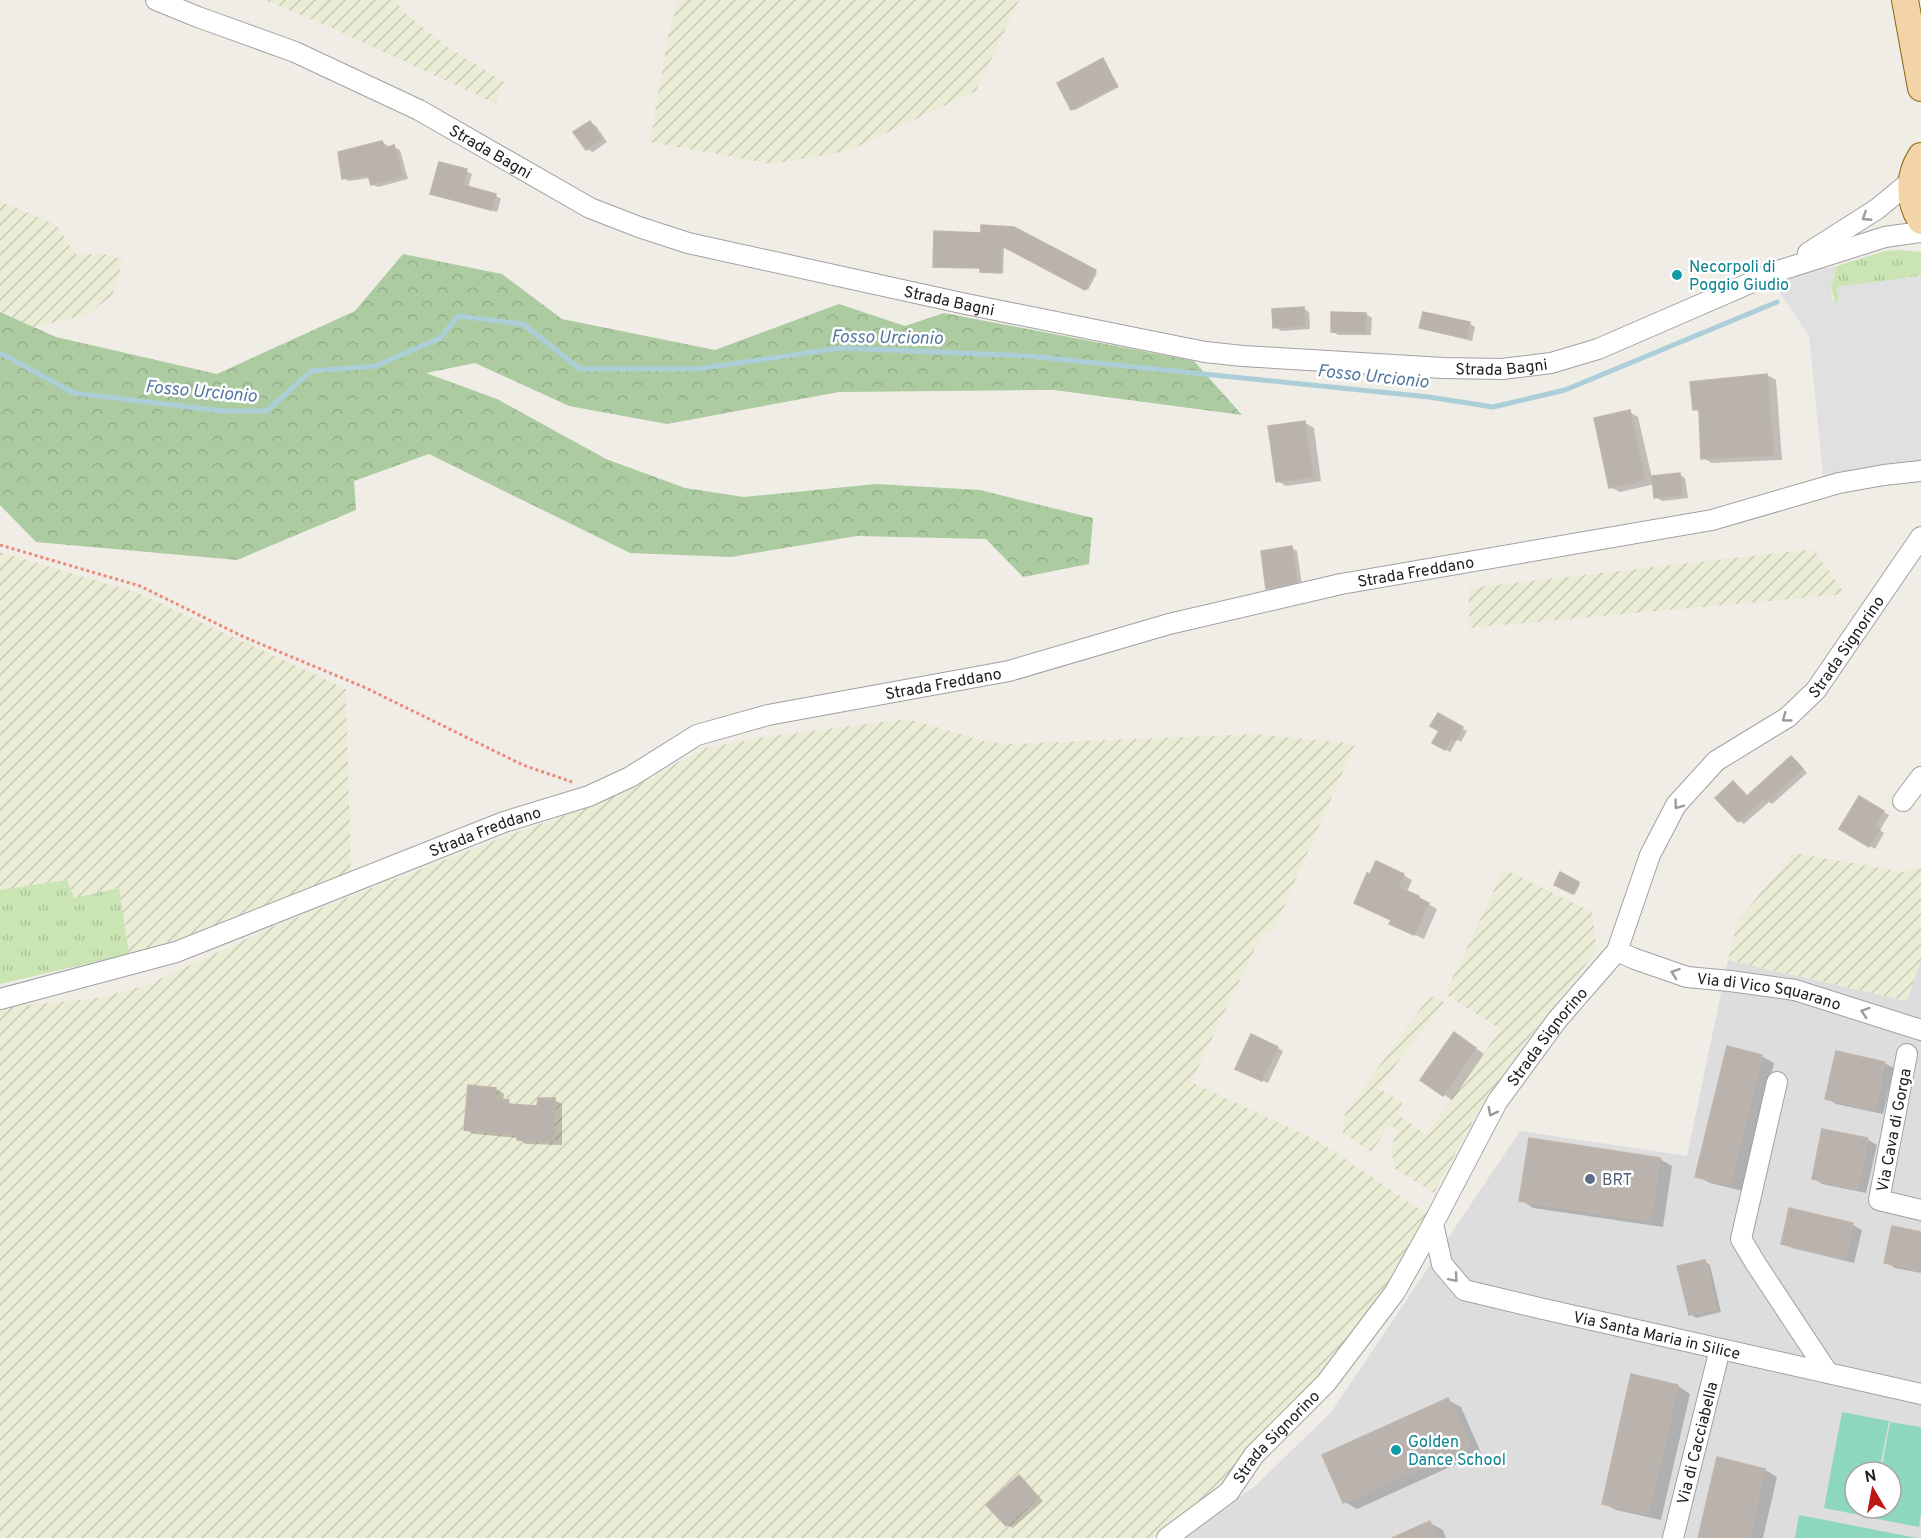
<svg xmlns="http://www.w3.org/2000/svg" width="1921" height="1538" viewBox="0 0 1921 1538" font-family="Overpass,sans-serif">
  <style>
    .residential { fill: #dedddd; fill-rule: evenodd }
    .farmland { fill: url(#farmland-furrows) }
    .grass { fill: url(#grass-tufts) }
    .forest { fill: url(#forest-crowns) }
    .pitch { fill: #8dd7bc }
    .parking { fill: #e0e0e0 }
    .shadow { fill: #0003 }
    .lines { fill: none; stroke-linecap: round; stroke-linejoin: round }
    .stream { stroke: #acced9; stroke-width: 5 }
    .building { fill: #b9b2ad; stroke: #c0b5ab; stroke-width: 1.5 }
    .minor-casing { stroke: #a1a1a1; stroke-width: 22 }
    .major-casing { stroke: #8d660f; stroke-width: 28 }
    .path { stroke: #ed897b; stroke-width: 3; stroke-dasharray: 3 3; stroke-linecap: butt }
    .minor { stroke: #fff; stroke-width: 20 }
    .major { stroke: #f3d4a9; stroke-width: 26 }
    .oneway { stroke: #9b9b9b }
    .culture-dot { fill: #0f9aa8; stroke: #fff; stroke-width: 2 }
    .service-dot { fill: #5c6f8a; stroke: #fff; stroke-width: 2 }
    .labels { text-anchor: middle; stroke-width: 5; stroke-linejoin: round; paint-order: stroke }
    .street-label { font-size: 16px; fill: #202020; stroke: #fff }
    .culture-label { font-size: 16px; fill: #0d838f; stroke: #fff; text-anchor: start }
    .service-label { font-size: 16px; fill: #4e5e75; stroke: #fff; text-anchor: start }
    .water-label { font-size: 18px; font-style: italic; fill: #5278a0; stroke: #fff }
  </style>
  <defs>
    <pattern id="farmland-furrows" width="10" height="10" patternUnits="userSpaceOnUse" patternTransform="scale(1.5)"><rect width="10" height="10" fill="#eaecd5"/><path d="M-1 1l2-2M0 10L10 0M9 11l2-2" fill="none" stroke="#c8cab7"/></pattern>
    <pattern id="grass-tufts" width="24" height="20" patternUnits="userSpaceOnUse" patternTransform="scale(1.5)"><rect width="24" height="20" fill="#cae4b3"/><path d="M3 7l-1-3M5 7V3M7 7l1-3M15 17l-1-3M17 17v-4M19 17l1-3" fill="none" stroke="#adc39a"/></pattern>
    <pattern id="forest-crowns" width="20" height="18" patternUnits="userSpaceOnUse" patternTransform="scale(1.5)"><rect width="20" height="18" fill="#accba0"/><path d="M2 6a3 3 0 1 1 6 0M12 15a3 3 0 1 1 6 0" fill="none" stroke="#94ae8a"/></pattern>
  </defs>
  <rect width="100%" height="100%" fill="#f0ede7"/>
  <path class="residential" d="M1728,960L1906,1001L1921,960V1538H1180L1255,1486L1332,1411L1520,1131L1687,1156ZM1855,1472H1891V1508H1855Z"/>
  <path class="farmland" d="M265,0H398L400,9L446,46L504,82L496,104L339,31Z
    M678,0H1019L976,91L848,151L771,164L650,142L668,37Z
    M0,201L56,225L76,254H104L123,260L112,296L86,315L34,327L0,312Z
    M1813,549L1845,594L1469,628V588Z
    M0,552L138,593L346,689L351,875L175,940L129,954L119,888L74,898L67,880L0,890Z
    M908,719L988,742L1012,744L1256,734L1355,744L1275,927L1261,936L1191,1082L1318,1141L1430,1216L1391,1289L1322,1379L1226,1488L1158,1538H0V1008L97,998L145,986L272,927L514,833L597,804L706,748L771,736Z
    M1794,853L1903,872L1921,866V960L1907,1001L1728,960L1738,920Z
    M1504,869L1592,912L1597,950L1525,1043L1477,1114L1434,1193L1396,1169L1391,1150L1397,1130L1390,1125L1371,1152L1343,1133L1345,1113L1430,996L1444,1002L1378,1088L1402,1103L1398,1114L1426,1135L1501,1029L1445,994Z"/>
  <path class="grass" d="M1897,250L1921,252V276L1837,287L1839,301L1835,303L1831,287L1837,266L1885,251Z
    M67,880L74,898L119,888L129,954L0,984V890Z"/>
  <path class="forest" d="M403,254L502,274L562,319L715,350L839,304L905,326L944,313L1194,361L1242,415L1054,390L839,392L667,424L569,406L475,363L426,373L497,399L606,459L685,488L744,497L876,484L980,490L1093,518L1089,564L1023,577L986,539L857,536L731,557L630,553L429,454L354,481L356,510L237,560L36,542L0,505V312L56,337L217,374L355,311Z"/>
  <path class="pitch" d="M1842,1412L1889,1421L1879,1472H1855V1508H1872L1870,1517L1824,1508Z
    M1890,1422L1921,1427V1514L1919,1527L1872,1518L1874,1508H1891V1472H1881Z
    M1799,1515L1917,1538H1795Z"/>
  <path class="parking" d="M1837,266L1831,287L1832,298L1835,303L1839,301L1837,287L1921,276V461L1823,477L1809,336L1780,293L1770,288L1759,287L1801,272Z"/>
  <path class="shadow" d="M1103,60L1119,87L1075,110L1072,109Z
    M590,123L596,126L607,142L593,152L587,149Z
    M382,142L388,146L389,149L394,147L400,150L408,179L378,187L372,184L370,178L349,181L343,178Z
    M466,171L472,174L468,188L495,195L501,199L497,212L438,196L432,193Z
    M1014,228L1097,273L1088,290L1004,245L1003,273H983L981,271V268L935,266L982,234Z
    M1303,308L1309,312L1310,329L1281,331L1275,327Z
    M1333,314H1366L1372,318L1371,335H1338L1332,331Z
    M1469,323L1475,327L1472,341L1426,330L1421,327Z
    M1767,375L1776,380L1782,460L1712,463L1703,458L1700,412L1695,409Z
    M1629,412L1638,417L1652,478L1680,475L1685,478L1688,498L1662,501L1656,497L1655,484L1620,492L1610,487Z
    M1305,423L1314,428L1321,481L1286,486L1277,481Z
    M1291,548L1297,551L1302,585L1273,591L1268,588Z
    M1438,715L1467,731L1461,742L1457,740L1450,752L1435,743L1441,731Z
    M1791,758L1797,761L1807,773L1772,804L1769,802L1744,824L1739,821L1734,783L1748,796Z
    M1860,798L1889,815L1880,830L1884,833L1875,849L1841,829Z
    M1560,874L1580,884L1575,894L1556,884Z
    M1368,875H1403L1412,880L1407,892L1437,909L1424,939L1400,928L1392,920Z
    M1463,1039L1484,1054L1452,1100L1443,1094Z
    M1277,1048L1283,1051L1268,1083L1243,1072Z
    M1761,1056L1774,1063L1743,1191L1710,1183L1697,1176Z
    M1884,1063L1894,1068L1883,1114L1836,1104L1827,1098Z
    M496,1089L504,1094L503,1101L508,1102L515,1106L539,1108L554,1100L562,1104V1145L526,1144L518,1138L474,1134L466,1130Z
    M1868,1140L1877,1145L1866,1193L1822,1184L1813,1178Z
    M1660,1159L1672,1166L1663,1227L1533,1208L1521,1200Z
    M1790,1210L1853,1225L1862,1230L1854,1263L1792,1248L1783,1243Z
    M1921,1234V1273L1895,1268L1886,1262Z
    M1704,1261L1710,1265L1721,1312L1696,1318L1690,1314Z
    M1678,1386L1690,1394L1661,1520L1616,1510L1603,1503Z
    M1448,1400L1461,1407L1481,1453L1357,1509L1345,1502Z
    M1718,1459L1765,1470L1777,1477L1763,1538H1699Z
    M1019,1477L1025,1481L1043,1501L1013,1528L1007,1525Z
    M1430,1523L1443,1530L1446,1538H1396Z"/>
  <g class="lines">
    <path class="stream" d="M0,353L74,393L222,411H267L311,371L376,366L440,338L458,316L523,324L580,369H697L841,348L1028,356L1429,397L1493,407L1565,390L1777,302"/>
  </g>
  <path class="building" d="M1103,58L1117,86L1071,110L1057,83Z
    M590,121L602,139L586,150L573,132Z
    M382,141L385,148L394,145L403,176L371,185L368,175L342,179L338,152Z
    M439,162L467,169L463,185L496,194L491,210L430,194Z
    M981,225L1014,227L1096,270L1085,290L1002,246L1001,273L980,272V268L933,267L934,231L981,233Z
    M1304,307L1305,326L1273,328L1272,309Z
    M1331,312L1366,313V333L1331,332Z
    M1423,312L1470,322L1466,338L1419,328Z
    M1767,374L1774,455L1701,459L1699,409L1693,410L1690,382Z
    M1630,410L1645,480L1609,488L1594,418Z
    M1305,421L1313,477L1276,482L1268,426Z
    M1680,473L1682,495L1654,498L1652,476Z
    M1292,546L1297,582L1266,589L1261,551Z
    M1438,713L1463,727L1456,740L1452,738L1445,750L1432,743L1439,731L1430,726Z
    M1791,756L1803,769L1766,802L1763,799L1738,822L1715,798L1733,781L1747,796Z
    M1859,796L1884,811L1875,826L1880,829L1869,847L1839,829Z
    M1376,861L1404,874L1398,887L1419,896V898L1429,903L1414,935L1389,924L1391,920L1354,903L1367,873L1370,874Z
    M1560,872L1579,882L1573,894L1554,885Z
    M1454,1032L1476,1048L1443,1096L1420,1080Z
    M1251,1034L1278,1047L1262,1081L1235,1069Z
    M1727,1046L1762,1055L1730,1185L1695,1177Z
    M1836,1051L1885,1062L1874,1110L1825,1099Z
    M468,1085L496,1088L495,1099L509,1100L508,1104L537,1106L538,1098H555L554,1142L517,1140V1135L464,1130Z
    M1822,1129L1868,1138L1857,1189L1812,1179Z
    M1529,1138L1660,1158L1650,1221L1519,1201Z
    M1789,1208L1853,1223L1845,1259L1781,1244Z
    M1892,1226L1921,1232V1271L1884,1263Z
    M1705,1260L1716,1309L1689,1315L1677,1266Z
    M1631,1374L1678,1385L1648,1514L1602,1504Z
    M1448,1398L1470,1446L1343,1503L1322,1455Z
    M1717,1457L1765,1469L1749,1538H1698Z
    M1019,1475L1038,1497L1006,1526L986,1505Z
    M1430,1521L1438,1538H1392Z"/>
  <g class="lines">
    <g class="minor-casing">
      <g id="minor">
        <path id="s1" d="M156,0L198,17L295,52L419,110L590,208L639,227L688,243L966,304L1205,352L1243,356L1443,368L1502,369L1551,363L1598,349L1778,271L1885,237L1921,232"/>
        <path d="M1808,253L1877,209L1911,181"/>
        <path d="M1903,801L1921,777"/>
        <path id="s2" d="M1617,951L1635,959L1687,977L1730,981L1795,990L1921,1030"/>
        <path id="s3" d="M0,999L176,952L504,822L589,796L630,777L697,735L768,715L1009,671L1169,624L1341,584L1712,520L1839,483L1884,475L1921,471"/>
        <path d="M1907,1054L1879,1200L1921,1210"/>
        <path d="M1777,1082L1741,1239L1756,1264L1828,1373"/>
        <path id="s4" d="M1433,1224L1442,1264L1464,1290L1539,1308L1921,1394"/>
        <path id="s5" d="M1167,1538L1229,1492L1254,1455L1326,1383L1395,1292L1433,1224L1497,1102L1557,1020L1617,951L1650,855L1676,805L1716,761L1788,717L1816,690L1921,537"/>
        <path id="s6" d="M1673,1538L1720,1349"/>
      </g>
    </g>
    <g class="major-casing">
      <path id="major" d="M1905,0L1921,88
        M1921,156C1908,176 1908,200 1921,221"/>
    </g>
    <path class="path" d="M0,545L140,586L244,637L366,688L523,765L572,782"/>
    <use href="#minor" class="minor"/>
    <use href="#major" class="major"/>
  </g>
  <defs><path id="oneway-chevron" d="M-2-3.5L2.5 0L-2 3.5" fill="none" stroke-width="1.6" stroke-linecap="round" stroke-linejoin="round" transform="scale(1.5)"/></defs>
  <g class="oneway">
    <use href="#oneway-chevron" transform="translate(1866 217) rotate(147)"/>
    <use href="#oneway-chevron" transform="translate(1786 718) rotate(144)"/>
    <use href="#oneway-chevron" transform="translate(1678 805) rotate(126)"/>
    <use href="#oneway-chevron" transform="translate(1675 973) rotate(-161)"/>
    <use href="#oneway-chevron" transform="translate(1865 1012) rotate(-162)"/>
    <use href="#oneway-chevron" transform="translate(1492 1112) rotate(117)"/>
    <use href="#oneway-chevron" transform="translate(1454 1278) rotate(49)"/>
  </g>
  <g class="culture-dot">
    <circle cx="1677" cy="275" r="6"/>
    <circle cx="1396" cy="1450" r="6"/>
  </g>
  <circle class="service-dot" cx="1590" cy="1179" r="6"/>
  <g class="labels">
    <g class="street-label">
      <text dy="6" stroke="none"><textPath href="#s1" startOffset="368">Strada Bagni</textPath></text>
      <text dy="6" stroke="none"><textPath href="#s1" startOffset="854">Strada Bagni</textPath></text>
      <text dy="6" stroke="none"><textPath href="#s1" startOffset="1412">Strada Bagni</textPath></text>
      <text dy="6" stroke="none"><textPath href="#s3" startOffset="1486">Strada Freddano</textPath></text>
      <text dy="6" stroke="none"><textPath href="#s5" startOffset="1140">Strada Signorino</textPath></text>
      <text dy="6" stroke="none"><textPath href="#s3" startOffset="1000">Strada Freddano</textPath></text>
      <text dy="6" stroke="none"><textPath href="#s3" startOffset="514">Strada Freddano</textPath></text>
      <text dy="6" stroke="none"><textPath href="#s2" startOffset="158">Via di Vico Squarano</textPath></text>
      <text dy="6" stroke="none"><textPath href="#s5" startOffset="636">Strada Signorino</textPath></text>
      <text transform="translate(1893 1130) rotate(-79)" y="6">Via Cava di Gorga</text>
      <text dy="6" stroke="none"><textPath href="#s4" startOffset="273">Via Santa Maria in Silice</textPath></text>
      <text dy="6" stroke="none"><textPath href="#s5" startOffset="150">Strada Signorino</textPath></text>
      <text dy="6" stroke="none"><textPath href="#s6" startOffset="98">Via di Cacciabella</textPath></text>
    </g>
    <g class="culture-label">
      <text x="1689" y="272">Necorpoli di<tspan x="1689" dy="18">Poggio Giudio</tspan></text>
      <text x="1408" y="1447">Golden<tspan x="1408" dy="18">Dance School</tspan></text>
    </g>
    <g class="service-label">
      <text x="1602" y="1185">BRT</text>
    </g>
    <g class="water-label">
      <text transform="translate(887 337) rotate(1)" y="6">Fosso Urcionio</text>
      <text transform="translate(1373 376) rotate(6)" y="6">Fosso Urcionio</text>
      <text transform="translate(201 391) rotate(5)" y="6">Fosso Urcionio</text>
    </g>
  </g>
  <g transform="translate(1873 1490) rotate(350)"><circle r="28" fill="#ffffff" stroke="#a6a6a6" stroke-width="1.5"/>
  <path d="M0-4.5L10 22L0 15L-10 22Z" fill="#bc1714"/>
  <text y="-9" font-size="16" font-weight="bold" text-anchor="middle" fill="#202020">N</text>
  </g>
</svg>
